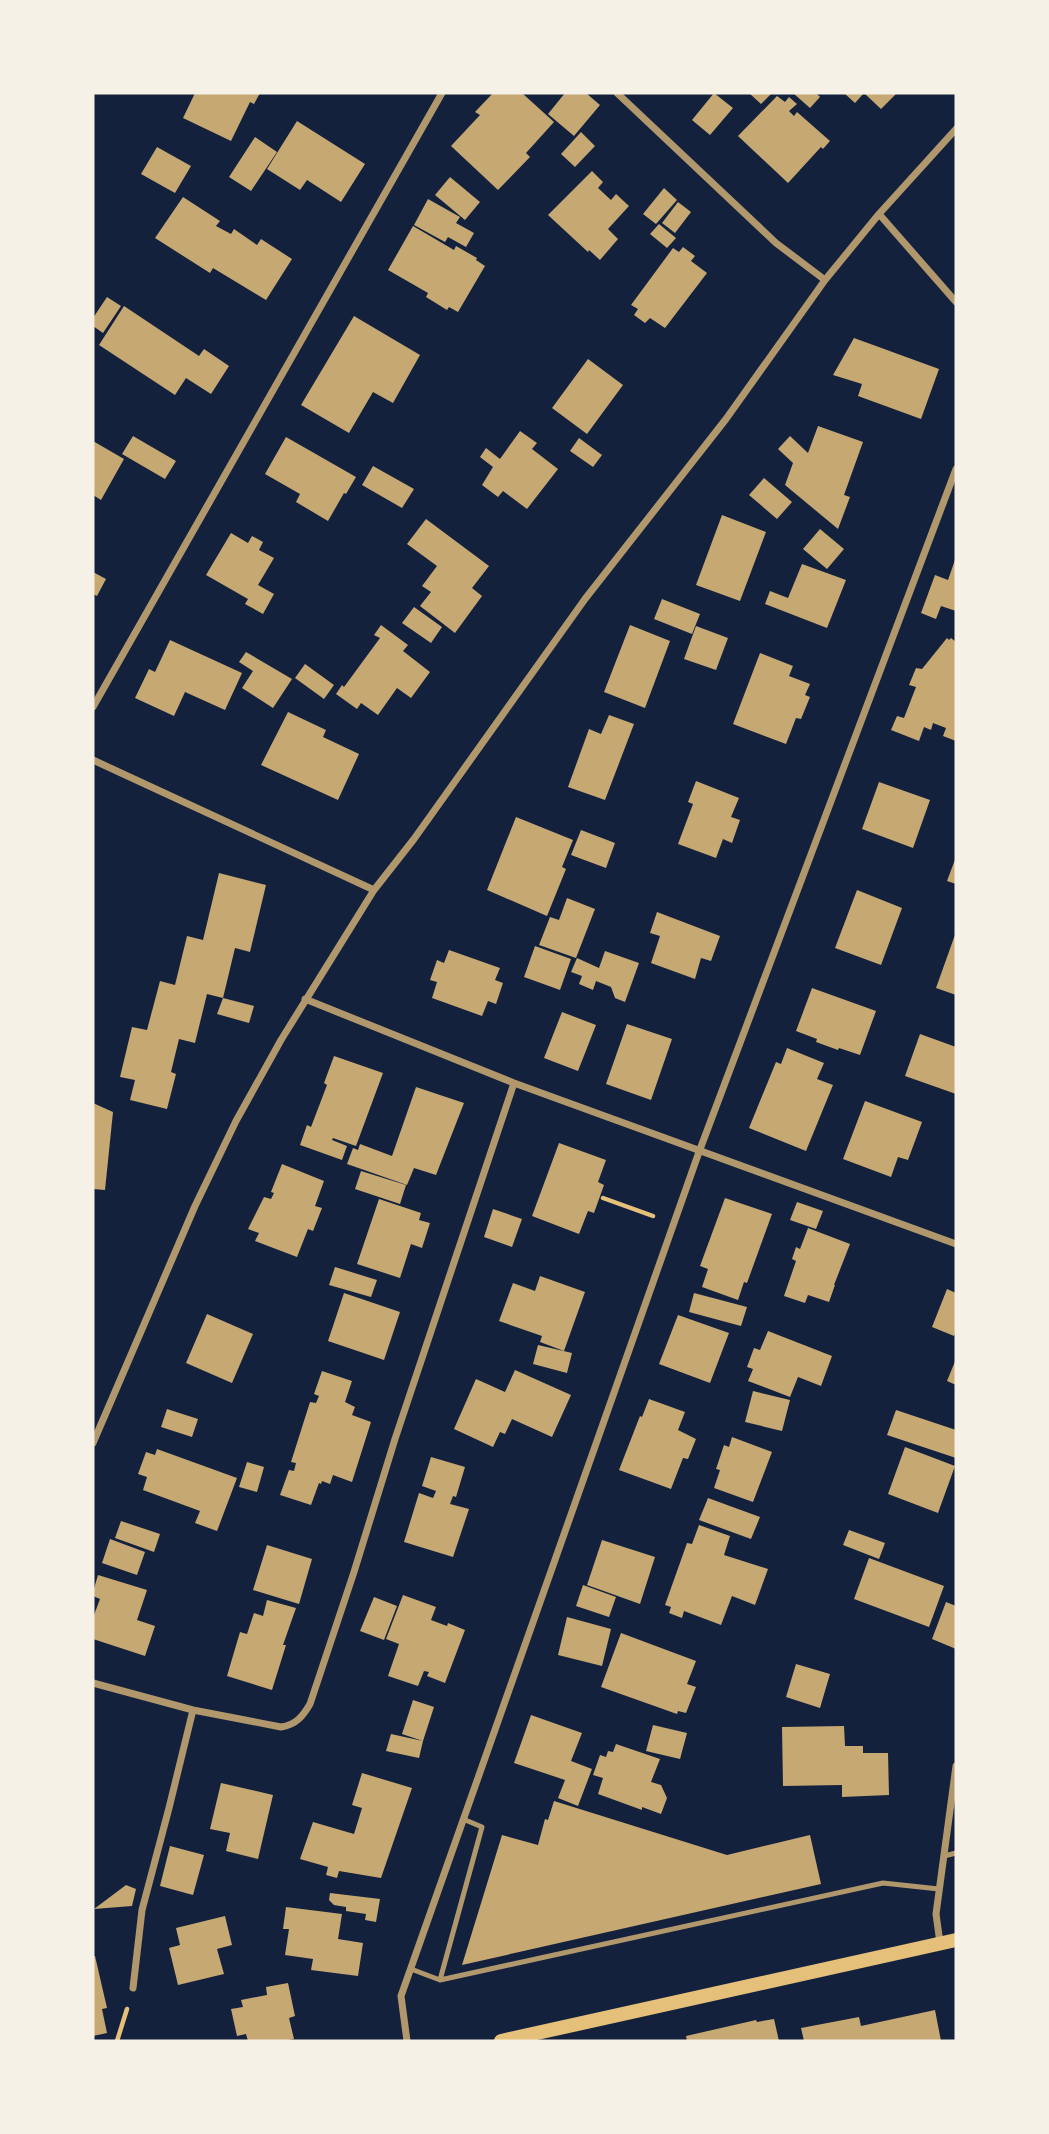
<svg xmlns="http://www.w3.org/2000/svg" width="1049" height="2134" viewBox="0 0 1049 2134" font-family="Quicksand,sans-serif">
  <style>
    .building { fill: #c6a872 }
    .lines { fill: none; stroke-linecap: round; stroke-linejoin: round }
    .path { stroke: #e5c07b; stroke-width: 4.5 }
    .service { stroke: #b1986c; stroke-width: 5 }
    .minor { stroke: #b1986c; stroke-width: 7 }
    .secondary { stroke: #e5c07b; stroke-width: 14 }
  </style>
  <rect width="100%" height="100%" fill="#14213d"/>
  <path class="building" d="M195,93H260L254,104L250,102L231,141L183,118Z
    M493,93H522L554,122L526,153L530,157L498,190L451,146L480,115L475,112Z
    M565,93H586L600,105L574,136L548,114Z
    M714,93L733,108L710,135L692,120Z
    M749,93H772L761,104Z
    M793,93H816L820,97L810,108Z
    M844,93H897L881,109L864,93L855,103Z
    M777,96L785,102L789,97L797,104L789,111L794,116L797,112L830,141L823,149L821,147L788,183L738,136Z
    M297,121L365,164L341,202L307,180L300,190L267,169Z
    M581,132L595,146L575,167L561,154Z
    M255,137L277,152L251,191L229,177Z
    M157,147L191,166L175,193L141,174Z
    M592,171L603,182L598,188L611,200L616,194L629,206L608,229L618,239L600,260L589,250L588,252L548,215Z
    M450,177L480,202L465,220L435,195Z
    M664,188L677,200L656,224L643,214Z
    M183,197L220,221L216,226L231,234L234,229L257,245L261,239L292,259L266,300L213,268L210,273L155,238Z
    M428,199L460,217L456,223L474,233L466,247L448,237L445,242L414,225Z
    M678,202L691,212L675,233L662,223Z
    M659,224L676,238L667,248L650,234Z
    M413,226L454,250L456,246L477,258L476,260L485,266L458,312L449,307L447,310L426,297L428,293L388,270Z
    M683,247L695,256L691,261L707,273L665,328L650,318L645,323L634,315L638,309L631,305L673,248L679,252Z
    M107,297L121,306L103,333L93,326V318Z
    M124,306L199,356L204,349L229,366L211,394L186,378L175,395L99,345Z
    M354,316L420,355L393,403L373,392L349,433L301,405Z
    M854,338L939,369L921,419L858,396L862,384L833,375Z
    M588,359L623,385L587,434L552,408Z
    M818,426L863,442L844,495L850,497L838,529L785,485L793,463L778,449L790,436L808,453Z
    M520,431L537,443L532,449L558,469L527,509L503,491L498,497L482,485L493,467L480,457L486,448L500,459Z
    M133,436L176,461L165,479L122,454Z
    M286,437L356,477L346,494L344,493L328,521L296,502L300,494L265,474Z
    M579,438L602,455L593,467L570,451Z
    M93,441L124,459L101,500L93,495Z
    M373,466L414,489L402,508L362,485Z
    M764,478L792,502L777,519L749,495Z
    M722,515L766,532L740,601L696,585Z
    M426,519L489,566L472,588L482,596L455,633L420,606L431,592L422,586L437,566L407,544Z
    M820,529L844,549L827,569L803,549Z
    M231,533L248,543L252,536L263,542L259,550L274,558L258,585L274,594L263,614L245,604L248,599L206,575Z
    M956,557V611L941,606L936,619L921,613L935,575L948,580Z
    M802,564L846,580L827,628L765,604L770,591L788,598Z
    M93,572L106,579L97,596L93,594Z
    M662,599L700,614L692,634L654,619Z
    M414,607L442,627L431,643L402,623Z
    M381,625L408,645L403,651L430,672L411,698L397,688L378,715L361,703L357,709L336,694L342,685L344,687L380,638L374,635Z
    M630,625L670,641L645,708L604,692Z
    M696,626L728,638L716,670L684,659Z
    M947,638L949,640L951,638L956,642V741L943,736L946,728L933,723L931,730L924,727L919,741L891,730L897,716L904,718L916,687L909,685L916,668L922,669Z
    M170,640L242,673L225,710L185,692L174,716L135,698L149,669L155,672Z
    M246,652L292,679L273,708L242,688L253,671L239,662Z
    M760,653L793,666L789,676L810,684L805,695L810,697L801,719L796,718L786,744L733,724Z
    M305,664L334,685L324,699L295,678Z
    M288,712L326,730L323,737L359,754L338,800L261,765Z
    M609,715L634,724L605,800L568,787L589,729L601,734Z
    M696,781L739,798L731,817L740,820L732,843L723,839L716,858L678,844L693,804L688,802Z
    M879,782L930,800L913,848L862,829Z
    M516,817L573,840L562,867L566,869L547,916L487,890Z
    M581,830L615,843L606,868L571,855Z
    M956,857V884L947,881Z
    M219,873L266,885L250,952L235,948L223,998L207,994L195,1043L179,1039L171,1072L176,1074L167,1109L130,1100L135,1080L120,1077L132,1027L147,1030L160,981L175,985L187,936L203,940Z
    M857,890L902,908L881,965L835,948Z
    M567,898L595,909L576,958L539,945L550,917L559,920Z
    M657,912L720,936L711,961L701,958L695,979L651,963L660,936L650,933Z
    M956,932V995L936,988Z
    M535,946L571,959L560,990L524,977Z
    M449,950L500,968L495,980L503,983L496,1004L488,1001L482,1016L432,998L437,982L430,980L437,960L444,963Z
    M605,951L639,963L625,1002L615,998L611,987L596,981L593,990L579,984L582,976L571,972L577,958L599,968Z
    M812,988L876,1011L860,1055L839,1048L838,1050L816,1042L817,1039L796,1031Z
    M223,998L254,1006L249,1023L217,1014Z
    M562,1012L596,1025L578,1071L544,1058Z
    M627,1024L672,1039L651,1100L606,1084Z
    M920,1034L956,1047V1094L905,1076Z
    M787,1048L824,1063L817,1079L833,1085L806,1151L749,1128L776,1062L781,1064Z
    M334,1056L383,1073L356,1146L333,1138L332,1140L347,1146L342,1160L300,1145L307,1125L311,1127L327,1085L324,1083Z
    M416,1087L464,1103L436,1175L414,1168L407,1185L347,1164L353,1148L358,1150L360,1144L392,1156Z
    M865,1101L922,1122L908,1160L898,1157L891,1177L843,1159Z
    M93,1103L113,1112L105,1190L93,1189Z
    M559,1143L606,1160L598,1182L604,1185L594,1213L588,1211L579,1234L532,1216Z
    M282,1164L324,1181L315,1206L322,1208L313,1231L308,1229L297,1257L255,1241L259,1233L248,1229L264,1197L271,1199L274,1193L271,1192Z
    M361,1171L406,1185L400,1204L355,1189Z
    M725,1198L772,1214L747,1283L744,1282L738,1300L702,1287L708,1269L700,1266Z
    M379,1199L421,1213L419,1220L430,1223L422,1248L411,1244L400,1278L357,1264Z
    M797,1202L823,1211L816,1229L790,1220Z
    M493,1209L522,1219L512,1247L484,1237Z
    M808,1228L850,1244L834,1285H835L829,1302L808,1295L805,1303L784,1296L796,1261L792,1259L796,1247L800,1249Z
    M335,1267L377,1280L371,1297L329,1285Z
    M540,1276L585,1292L564,1351L540,1342L542,1336L499,1321L513,1283L535,1291Z
    M947,1289L956,1293V1331L954,1336L932,1327Z
    M344,1293L400,1312L384,1360L328,1341Z
    M694,1293L747,1307L741,1326L689,1312Z
    M207,1314L253,1334L232,1383L186,1363Z
    M678,1315L729,1333L710,1383L659,1364Z
    M768,1331L832,1356L821,1386L798,1377L790,1397L748,1381L753,1369L747,1367L754,1348L760,1350Z
    M538,1345L572,1353L567,1373L533,1364Z
    M956,1359V1385L947,1381Z
    M515,1370L571,1395L552,1437L512,1419L505,1434L500,1432L493,1447L454,1429L476,1379L505,1392Z
    M322,1371L352,1381L345,1402L355,1407L352,1415L371,1422L352,1482L333,1475L330,1484L322,1481L321,1484L319,1483L311,1505L280,1495L289,1470L294,1471L296,1463L291,1462L310,1402L316,1403L319,1396L314,1394Z
    M753,1391L790,1400L782,1431L745,1422Z
    M649,1399L685,1412L678,1430L696,1439L688,1459L683,1458L671,1489L619,1470L640,1416L642,1417Z
    M167,1409L198,1419L192,1437L161,1427Z
    M896,1410L956,1430V1458L887,1435Z
    M732,1437L772,1452L753,1502L714,1488L720,1470L716,1469L724,1445L729,1447Z
    M905,1447L955,1466L938,1513L888,1494Z
    M157,1449L237,1478L217,1531L195,1523L200,1511L143,1490L147,1477L138,1474L146,1452L155,1455Z
    M431,1457L465,1467L456,1497L453,1496L450,1504L469,1509L453,1557L404,1542L419,1493L433,1498L436,1491L422,1486Z
    M247,1462L264,1467L257,1492L239,1487Z
    M708,1498L760,1517L751,1539L699,1520Z
    M121,1521L160,1534L154,1552L115,1538Z
    M699,1525L730,1536L724,1555L768,1569L755,1605L732,1596L721,1625L684,1611L682,1618L669,1613L671,1607L665,1605L687,1543L692,1544Z
    M849,1530L885,1543L879,1559L843,1545Z
    M110,1539L145,1552L137,1575L102,1563Z
    M602,1540L655,1557L640,1604L587,1585Z
    M267,1545L312,1559L299,1604L253,1590Z
    M869,1558L944,1586L929,1627L854,1599Z
    M98,1575L147,1590L137,1620L155,1626L145,1656L93,1639V1615H94L100,1599L93,1596V1592Z
    M583,1585L616,1597L609,1617L576,1606Z
    M403,1595L436,1607L431,1620L447,1626L448,1623L465,1630L445,1683L427,1676L429,1672L424,1671L418,1686L388,1676L399,1644L386,1639Z
    M374,1597L397,1606L384,1640L360,1631Z
    M267,1600L296,1608L283,1645H286L272,1690L227,1676L240,1632L247,1634L254,1613L263,1616Z
    M946,1602L956,1606V1649L932,1639Z
    M567,1617L611,1629L602,1666L558,1655Z
    M621,1633L696,1661L687,1684L696,1687L686,1713L678,1711L677,1714L601,1687Z
    M796,1664L830,1674L820,1708L786,1697Z
    M413,1700L434,1707L423,1741L402,1734Z
    M531,1715L582,1733L571,1761L592,1769L578,1806L558,1798L565,1780L514,1763Z
    M653,1725L687,1733L680,1759L646,1751Z
    M844,1726L845,1746H863V1753H888L889,1795L842,1797V1785L783,1786L782,1727Z
    M391,1734L423,1741L419,1758L386,1751Z
    M616,1744L660,1759L651,1782L661,1785L667,1798L661,1814L642,1807V1810L598,1794L603,1778L593,1775L600,1755L606,1757L608,1751L613,1752Z
    M362,1773L412,1788L381,1878L339,1871L337,1878L326,1875L328,1867L300,1859L313,1822L354,1834L362,1808L352,1805Z
    M221,1783L273,1795L258,1859L226,1851L230,1833L210,1829Z
    M554,1801L727,1855L810,1835L821,1884L462,1965L502,1835L538,1845L545,1819L548,1820Z
    M170,1846L204,1855L193,1895L160,1886Z
    M126,1885L136,1889L132,1906L94,1909Z
    M330,1893L380,1899L376,1922L365,1920L366,1914L346,1911V1907L334,1905L329,1900Z
    M286,1907L342,1914L338,1939L363,1943L358,1976L311,1970L313,1959L285,1955L289,1929H283Z
    M225,1916L232,1945L217,1949L224,1974L178,1985L169,1948L180,1945L176,1928Z
    M93,1956H95L107,2008L102,2009L107,2033L93,2036Z
    M288,1983L295,2016L289,2018L294,2039L283,2041H248L246,2034L237,2036L231,2009L243,2007L241,2000L267,1995L266,1987Z
    M935,2010L941,2041H804L801,2028L859,2017L861,2026Z
    M774,2019L779,2041H687L686,2036L756,2020L757,2022Z"/>
  <g class="lines">
    <path class="path" d="M603,1198L653,1216
      M117,2041L127,2009"/>
    <path class="service" d="M944,1856L956,1853
      M411,1969L440,1980L883,1883L939,1889
      M440,1980L482,1827L463,1819"/>
    <path class="minor" d="M617,93L776,243L825,280
      M879,214L956,302
      M93,707L442,93
      M93,760L374,890
      M305,999L514,1083L956,1244
      M93,1443L195,1206L236,1121L281,1040L374,890L414,839L585,599L726,419L825,280L879,214L956,129
      M93,1683L193,1710L281,1727C296,1725 303,1716 310,1704L354,1572L395,1439L514,1083
      M940,1943L936,1914L956,1766
      M133,1988L142,1910L169,1808L193,1710
      M407,2041L401,1996L699,1152L956,469"/>
    <path class="secondary" d="M501,2041L956,1940"/>
  </g>
  <rect width="1049" height="2134" fill="none" stroke="#f6f1e7" stroke-width="189"/>
</svg>
